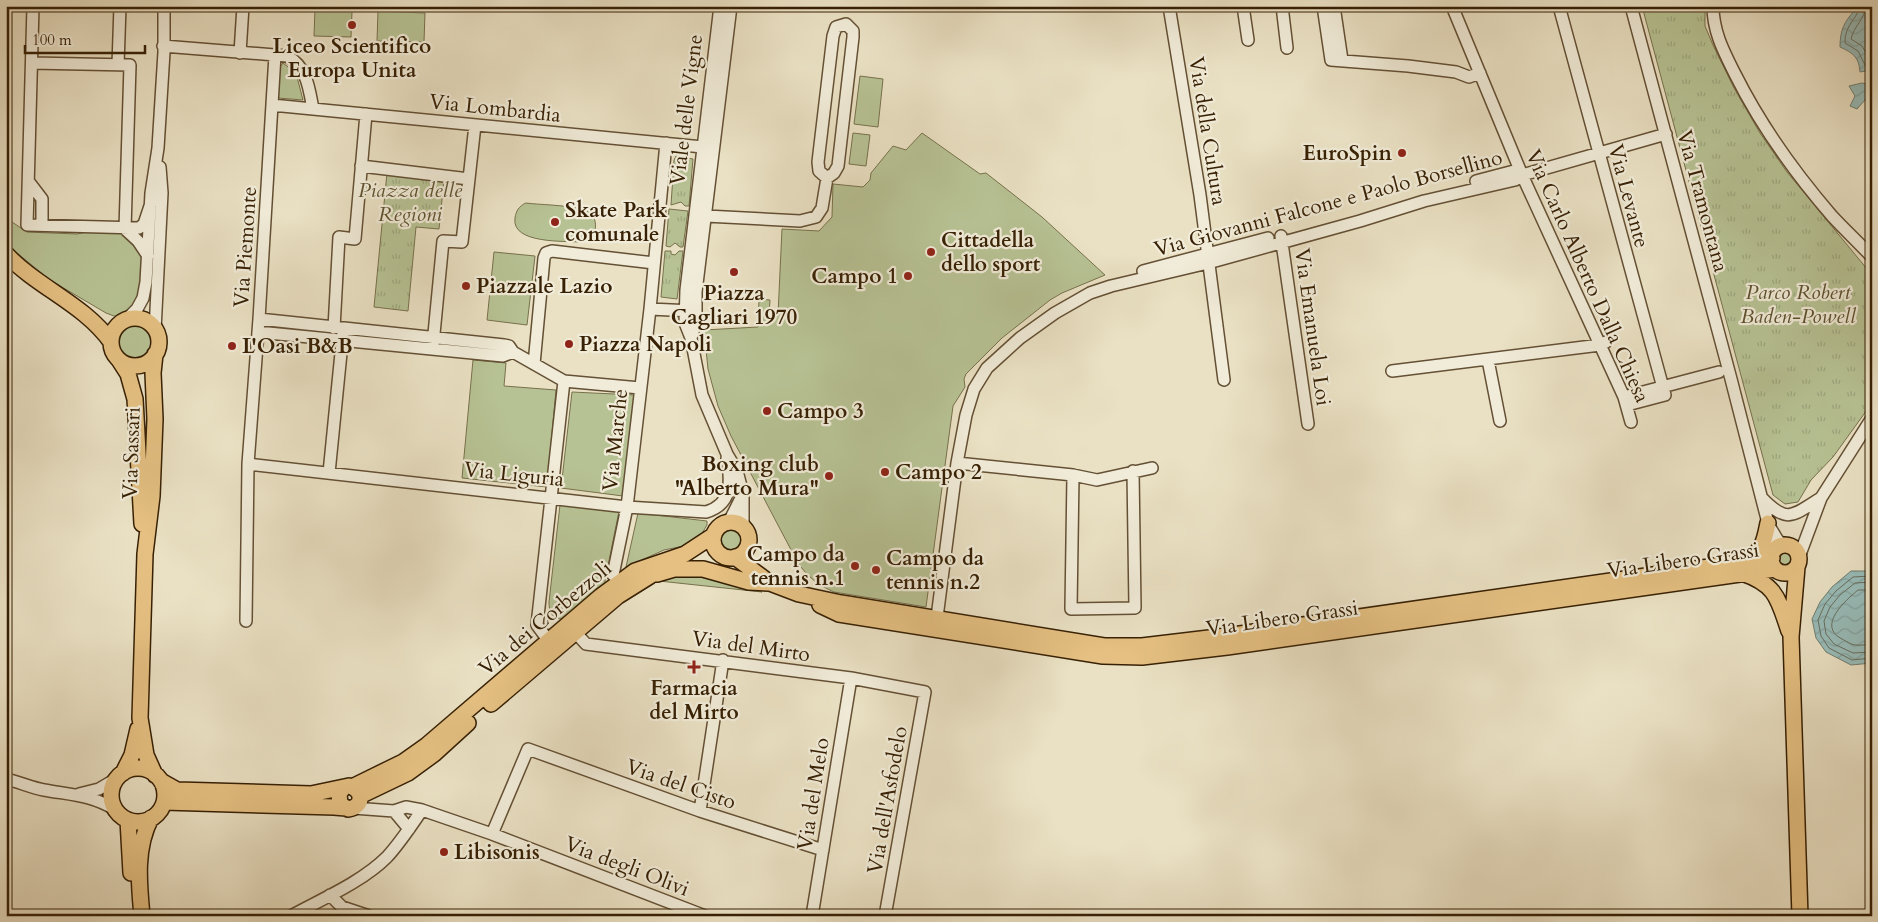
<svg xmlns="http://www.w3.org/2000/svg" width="1878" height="922" viewBox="0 0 1878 922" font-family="Cardo,serif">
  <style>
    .grass { fill: #b7c294; stroke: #77714c }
    .park { fill: url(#park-tufts); stroke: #77714c }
    .water { fill: url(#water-waves); stroke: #717e71 }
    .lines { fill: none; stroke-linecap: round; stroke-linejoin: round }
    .shore { stroke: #686e5e; stroke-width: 1 }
    .minor-casing { stroke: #645034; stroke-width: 14 }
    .major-casing { stroke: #372004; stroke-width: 18 }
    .minor { stroke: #f1ecd9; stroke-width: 11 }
    .major { stroke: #e5c082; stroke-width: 15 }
    .poi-dot { fill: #8f2418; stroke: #f1ecd9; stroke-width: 2 }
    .labels { text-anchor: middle; stroke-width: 4.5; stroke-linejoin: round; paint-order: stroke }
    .poi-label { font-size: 21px; font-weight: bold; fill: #372004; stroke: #f1ecd9; text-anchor: start }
    .street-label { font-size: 21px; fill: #372004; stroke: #f1ecd9 }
    .park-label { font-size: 21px; font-style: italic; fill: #5d512f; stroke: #f1ecd9 }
  </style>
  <defs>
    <pattern id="park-tufts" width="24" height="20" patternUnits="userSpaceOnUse" patternTransform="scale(1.25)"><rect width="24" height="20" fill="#b7c294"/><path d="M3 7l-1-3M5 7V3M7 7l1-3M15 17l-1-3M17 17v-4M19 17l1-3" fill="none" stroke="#9ea67e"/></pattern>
    <pattern id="water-waves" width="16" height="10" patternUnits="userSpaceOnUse" patternTransform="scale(1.25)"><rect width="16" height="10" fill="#98bcb9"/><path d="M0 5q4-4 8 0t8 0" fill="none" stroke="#84a19d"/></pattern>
  </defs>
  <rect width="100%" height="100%" fill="#eae1c4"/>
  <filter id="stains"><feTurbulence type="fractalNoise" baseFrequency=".004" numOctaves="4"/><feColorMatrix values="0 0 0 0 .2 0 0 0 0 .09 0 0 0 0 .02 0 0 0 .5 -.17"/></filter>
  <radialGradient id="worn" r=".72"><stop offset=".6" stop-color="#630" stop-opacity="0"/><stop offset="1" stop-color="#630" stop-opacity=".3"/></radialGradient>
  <path class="grass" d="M315,9L352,11L351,37L314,36Z
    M378,11L425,13L424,42L377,41Z
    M283,63L296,73L303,100L278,98L280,67Z
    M860,76L883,79L878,127L854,124Z
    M853,133L870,135L866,166L849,164Z
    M922,133L980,174L986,173L1042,217L1105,275L1062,293L1050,300L1002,338L966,374L964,379L965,387L953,406L926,607L834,592C818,585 808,577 798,563L731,436L718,406L708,369L704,330L758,327L759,299L770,300L769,315H778L782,229L819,231L832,217L833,184L863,187L870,180L871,173L893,146L906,150Z
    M526,203C540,205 581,205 590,213C596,218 596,225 595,232L587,241L582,242C565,241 511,244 515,218C516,211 519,206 526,203Z
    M6,218L27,232L77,234L105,228L125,229L143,248L139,299L128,314L114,316L106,313L50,280L6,244Z
    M494,252L535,256L527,325L487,320Z
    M117 342a18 18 0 1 1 36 0a18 18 0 1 1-36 0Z
    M473,360L506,363L504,386L556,390L547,487L462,478Z
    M572,392L635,395L623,496L561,488Z
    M560,505L619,511L604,586L563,619C552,619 549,612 549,602Z
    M638,513L707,521V525L701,535L689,545L664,550L626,567Z
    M719 541a12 12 0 1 1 24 0a12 12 0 1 1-24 0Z
    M1779 560a7 7 0 1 1 14 0a7 7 0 1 1-14 0Z
    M686,573L742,583L762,592L659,581Z"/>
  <path class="park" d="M1642,6H1705V26L1713,45L1734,88L1760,133L1787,172L1872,275V403L1833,457L1811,480L1798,502L1785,504L1773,495Z
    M676,156L693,159L689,206H685L681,202L671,205L674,160Z
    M387,173L444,180L439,229L416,227L408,311L374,307Z
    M669,209L688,211L683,247H680L675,243L670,247L666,246Z
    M665,251H671V254L675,255L679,251H683L677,299L661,297Z"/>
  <path class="water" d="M1854,6H1872V70L1860,72C1859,57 1853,53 1840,47C1840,30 1844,22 1855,10Z
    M1862,83L1872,85V92L1857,109L1850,106L1855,96L1849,86Z
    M1851,571H1872V663L1851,665L1826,652L1816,638L1812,619L1820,602L1832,587Z"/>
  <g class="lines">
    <path class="shore" d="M1859,6C1860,17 1844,24 1845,43L1858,51L1865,65H1872
      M1865,6C1866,19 1854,25 1851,39L1862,46L1869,58L1872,59
      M1872,576L1853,577L1836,591L1825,604L1818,620L1821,636L1829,648L1852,660L1872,658
      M1872,582L1855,583L1840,595L1830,607L1824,621L1826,634L1834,644L1853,653L1872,652
      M1872,590H1858C1846,600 1816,626 1842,639C1846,641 1851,645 1856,645C1861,646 1867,644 1872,644"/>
    <g class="minor-casing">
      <path id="minor" d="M33,6L27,225L139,228L144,224L151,203
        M720,6L686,290L685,323L691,338L702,395L727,454L737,471L743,494V525
        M1169,6L1200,195L1224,380
        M1243,6L1248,40
        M1282,6L1287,48
        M1323,6L1331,60L1408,66L1456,72L1469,77L1480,73
        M1334,6L1342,60
        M1452,6L1522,175L1624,397L1631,422
        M1559,6L1665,395L1627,405
        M1631,6L1731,379L1768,523L1773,553
        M1713,6C1713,32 1724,52 1735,74C1761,126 1794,172 1832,216C1845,230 1859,243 1872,257
        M846,24L853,31V37L838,166L834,173L827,178L819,171L818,162L833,36L836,27Z
        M163,46L287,56C307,67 309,88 313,109
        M240,53L243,6
        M32,63L130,65L125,229
        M118,65L120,6
        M272,105L713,148
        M361,166L469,179
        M1476,181L1514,171L1522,175
        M29,182L42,199V225
        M706,216L800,221L816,217L822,208L827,178
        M125,229L138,241L148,256
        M1281,236L1308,424
        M1143,271L1268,238
        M650,309L692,311
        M259,319L504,345L509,346L513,352L564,381L640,388
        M126,320L137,309L143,298L146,282L151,193L158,148L164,52V6
        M334,328L339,237L355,239L366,114
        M155,330L162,193L160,167
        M258,332L503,356L513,352
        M691,338L696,323V292L731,6
        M433,344L443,241L462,242L475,125
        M1488,360L1500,421
        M534,364L544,258L546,253L552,251L654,263
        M1392,371L1600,345L1606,342
        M1624,397L1719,372
        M957,463L1073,475L1097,480L1152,468
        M248,464L627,507L706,512C733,504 731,481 727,458
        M329,473L343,333
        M1073,475L1071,609L1135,608L1133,471
        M1762,498C1788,525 1793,515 1821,498
        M729,522L742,496
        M1771,529L1777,539L1783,546
        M1799,557L1821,498L1872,418
        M613,575L627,507L650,309L666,143
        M246,621L248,464L259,319L275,55
        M936,625L957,463L966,415L974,389L987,368L1020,338L1055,313L1090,293L1111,286L1208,263L1360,221L1424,201L1515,180L1522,175L1666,134
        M575,632L586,644L851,678L925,692L885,916
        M548,640L537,625L564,381
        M6,779C19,782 32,788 44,790C72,795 92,795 116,810
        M79,794L99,789L116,779
        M353,808L394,811L406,807L422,810L492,834L705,916
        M394,811L409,829
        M700,811L723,660
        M492,834L528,749L700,811L823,850
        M330,895L342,907L369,916
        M291,916C322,899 362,882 387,857C400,843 411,826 422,810
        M812,916L851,678"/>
    </g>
    <g class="major-casing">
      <path id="major" d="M6,254C38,288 84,304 111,342
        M111 342a24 24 0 1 1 48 0a24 24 0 1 1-48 0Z
        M119,360L128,374L135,399L142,524
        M713 540a18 18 0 1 1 36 0a18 18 0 1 1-36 0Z
        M1771 559a14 14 0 1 1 28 0a14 14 0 1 1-28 0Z
        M735,557L770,583L799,594L841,603L1104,646H1142L1226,636L1772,558
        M1744,561C1763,551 1764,543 1768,523
        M1797,567L1791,637L1800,916
        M1742,573C1777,585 1778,599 1789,631
        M657,574L674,569H703L749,582L769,583
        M820,605L839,614L1103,656L1142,657L1227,647L1775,569
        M491,704L618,596L650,576L665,562
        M111 795a27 27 0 1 1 54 0a27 27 0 1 1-54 0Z
        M123,773L132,755L138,729
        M155,775L146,755L140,718L145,554L152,496L155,419L153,373L155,354
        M161,781L177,790L311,794L349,786C364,790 364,807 348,809L340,804L339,794L343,788
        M352,787L403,762L427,745L601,596L635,571L685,554L714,535
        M360,796L408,773L434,754L468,723
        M164,802L334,807L346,808
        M128,820L131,873
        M142,916C139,884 135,848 151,818"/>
    </g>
    <use href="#minor" class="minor"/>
    <use href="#major" class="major"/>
  </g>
  <g class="poi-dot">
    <circle cx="352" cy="25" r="5"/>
    <circle cx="1402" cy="153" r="5"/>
    <circle cx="555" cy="222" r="5"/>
    <circle cx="931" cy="252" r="5"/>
    <circle cx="734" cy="272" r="5"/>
    <circle cx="908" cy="276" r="5"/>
    <circle cx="466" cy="286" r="5"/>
    <circle cx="569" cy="344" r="5"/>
    <circle cx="232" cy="346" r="5"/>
    <circle cx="767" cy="411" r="5"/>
    <circle cx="885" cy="472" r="5"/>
    <circle cx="829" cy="476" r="5"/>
    <circle cx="855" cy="566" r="5"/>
    <circle cx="876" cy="570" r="5"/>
    <path d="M691.5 659.5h5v5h5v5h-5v5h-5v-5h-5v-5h5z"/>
    <circle cx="444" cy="852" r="5"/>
  </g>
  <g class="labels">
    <g class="poi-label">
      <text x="352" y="53" text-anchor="middle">Liceo Scientifico<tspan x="352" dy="24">Europa Unita</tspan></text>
      <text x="1392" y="160" text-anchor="end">EuroSpin</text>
      <text x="565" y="217">Skate Park<tspan x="565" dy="24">comunale</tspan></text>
      <text x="941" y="247">Cittadella<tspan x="941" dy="24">dello sport</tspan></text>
      <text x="898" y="283" text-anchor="end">Campo 1</text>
      <text x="476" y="293">Piazzale Lazio</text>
      <text x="734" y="300" text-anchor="middle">Piazza<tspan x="734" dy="24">Cagliari 1970</tspan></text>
      <text x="579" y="351">Piazza Napoli</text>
      <text x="242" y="353">L'Oasi B&amp;B</text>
      <text x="777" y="418">Campo 3</text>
      <text x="819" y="471" text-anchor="end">Boxing club<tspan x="819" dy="24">"Alberto Mura"</tspan></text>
      <text x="895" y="479">Campo 2</text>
      <text x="845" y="561" text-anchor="end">Campo da<tspan x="845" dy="24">tennis n.1</tspan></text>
      <text x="886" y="565">Campo da<tspan x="886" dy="24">tennis n.2</tspan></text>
      <text x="694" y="695" text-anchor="middle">Farmacia<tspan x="694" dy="24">del Mirto</tspan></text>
      <text x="454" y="859">Libisonis</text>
    </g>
    <g class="street-label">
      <text transform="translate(495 108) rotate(6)" y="7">Via Lombardia</text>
      <text transform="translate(686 110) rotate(-83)" y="7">Viale delle Vigne</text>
      <text transform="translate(1208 131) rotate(81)" y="7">Via della Cultura</text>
      <text transform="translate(1629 196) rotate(75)" y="7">Via Levante</text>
      <text transform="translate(1703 201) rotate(75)" y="7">Via Tramontana</text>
      <text transform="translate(1328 203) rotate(-15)" y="7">Via Giovanni Falcone e Paolo Borsellino</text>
      <text transform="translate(245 247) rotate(-86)" y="7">Via Piemonte</text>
      <text transform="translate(1588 276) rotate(66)" y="7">Via Carlo Alberto Dalla Chiesa</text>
      <text transform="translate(1313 327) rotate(82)" y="7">Via Emanuela Loi</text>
      <text transform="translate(615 440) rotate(-84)" y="7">Via Marche</text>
      <text transform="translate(131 453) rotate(-88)" y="7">Via Sassari</text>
      <text transform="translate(514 474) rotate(6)" y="7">Via Liguria</text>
      <text transform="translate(1683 560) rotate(-8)" y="7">Via Libero Grassi</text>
      <text transform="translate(545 618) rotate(-40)" y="7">Via dei Corbezzoli</text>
      <text transform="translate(1282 618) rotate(-8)" y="7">Via Libero Grassi</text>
      <text transform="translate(751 646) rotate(8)" y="7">Via del Mirto</text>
      <text transform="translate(681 784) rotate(19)" y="7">Via del Cisto</text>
      <text transform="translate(813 794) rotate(-81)" y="7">Via del Melo</text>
      <text transform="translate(887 800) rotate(-80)" y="7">Via dell'Asfodelo</text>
      <text transform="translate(627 866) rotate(21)" y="7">Via degli Olivi</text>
    </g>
    <g class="park-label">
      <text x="410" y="197">Piazza delle<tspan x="410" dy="24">Regioni</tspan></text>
      <text x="1798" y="299">Parco Robert<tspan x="1798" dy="24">Baden-Powell</tspan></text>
    </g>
  </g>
  <rect width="1878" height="922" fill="none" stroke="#eae1c4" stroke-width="25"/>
  <rect x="8" y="8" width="1863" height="907" fill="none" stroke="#372004" stroke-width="2.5"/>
  <rect x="12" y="12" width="1853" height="897" fill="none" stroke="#372004"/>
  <path d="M25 45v8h120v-8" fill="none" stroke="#372004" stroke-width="2.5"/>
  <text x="32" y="45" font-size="15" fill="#372004" stroke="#f1ecd9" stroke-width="4" paint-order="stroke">100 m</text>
  <rect width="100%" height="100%" filter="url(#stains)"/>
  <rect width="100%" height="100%" fill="url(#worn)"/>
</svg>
